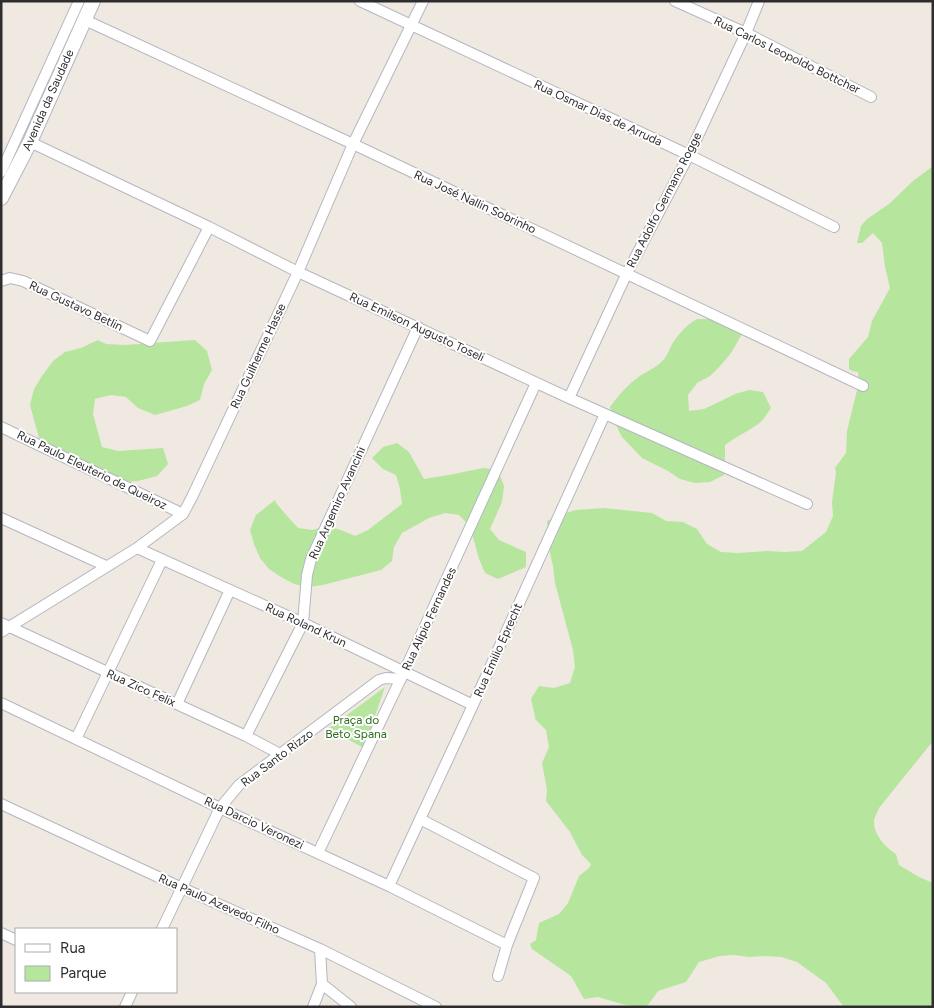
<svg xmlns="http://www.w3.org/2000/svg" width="934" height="1008" viewBox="0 0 934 1008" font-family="Figtree,sans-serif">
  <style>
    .green { fill: #b6e59e }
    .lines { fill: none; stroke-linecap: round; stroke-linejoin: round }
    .street-casing { stroke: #b4b7c1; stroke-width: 12 }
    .secondary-casing { stroke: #b4b7c1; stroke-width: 16 }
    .street { stroke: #fff; stroke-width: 10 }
    .secondary { stroke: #fff; stroke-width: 14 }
    .labels { text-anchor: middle; stroke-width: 4; stroke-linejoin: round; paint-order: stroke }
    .street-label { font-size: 12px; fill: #2e2e2e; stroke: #fff }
    .park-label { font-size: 12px; fill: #2c6e1b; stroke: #fff }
  </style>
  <rect width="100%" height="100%" fill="#efe9e1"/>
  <path class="green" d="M933,166V741L879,808C878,811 875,816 874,820C873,834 885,847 896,854L899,865L919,877L933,883V1007H844L826,983L797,962L781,957L764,956L749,957L734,955L720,956L699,962L686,982L658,991L648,1005L642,1007L622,1004L598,997L584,999L571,976L532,949L530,944L536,940L539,923L559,914L568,903L579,876L589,868L591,864L582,855L570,832L546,801L547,790L542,763L549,747L546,730L535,719V716L531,699L539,686L554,688L570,683L575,667L573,650L555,583L553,566L549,549L547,521L559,515L576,510L604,508L652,513L666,521L683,522L697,529L707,544L721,552L738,553L767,551L785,552L802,551L826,532L833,516L832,502L836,472L835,468L846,453L847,431L859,382L858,372L852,371L849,369V359L868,337L872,321L890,288L885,267L882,243L873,233L862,243H857L861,226L867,219L889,204L913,181Z
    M697,319H718L742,334L731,353L721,365L710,376L697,383L688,395L689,411L704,409L719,402L735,394L749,390L763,392L771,408C768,412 765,417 762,421C751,430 737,436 725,445V461L724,475L710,482L695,483L680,479L668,471L642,458L622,437L615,423L610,407C619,395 628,384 640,376C649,370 658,367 665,358C668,354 670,348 672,344C678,335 687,324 697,319Z
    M98,340L106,344L124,345L195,340L207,351L212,370L204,384L200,400L187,406L155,415L138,408L126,397L111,395L95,399L93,414L102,447L118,451L163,448L168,464L157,476L138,481L123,482L45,450L39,438L30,405L34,389L42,376L53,361L65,352L81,348Z
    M397,443L409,452L424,479L454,474L483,468L498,470L504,486L502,502L490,529L499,540L526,552V567L498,579L485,573L479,559L470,526L459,515L445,513L429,518L402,533L394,547L392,561L381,570L323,585L308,587L294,584L281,577L269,569L260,558L254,544L250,530L256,515L275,500L276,503L288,517L298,528L312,530L327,526L341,530L355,536L368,530L402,504L400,489L396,475L383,469L372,458L383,447Z
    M385,687L364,748L328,729Z"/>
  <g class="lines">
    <g class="street-casing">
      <path id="street" d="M360,1L689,155L834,227
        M675,1L746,33L871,97
        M85,20L353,144L863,386
        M30,142L209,227L298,272L569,398L807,504
        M1,172L79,1
        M1,281L10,278L23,281L150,341L209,227
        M569,398L627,273L689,155L746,33L759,1
        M1,427L183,514
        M1,518L106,566
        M137,548L303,623L473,705
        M1,623L246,736L280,754
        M1,632L137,548L183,514L192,497L298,272L353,144L423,1
        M1,703L220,808L389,886L507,945
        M177,704L230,590
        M246,736L303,623L307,575L311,559L418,327
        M76,739L162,560
        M1,804L182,888L320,949L436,1007
        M420,819L534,878L507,945L498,976
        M318,853L404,672L536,383
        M389,886L473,705L605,414
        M162,929L220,808L239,785L379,680L386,678L401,679
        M1,933L16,940
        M322,984L351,1007
        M125,1007L132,992
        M313,1007L322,984L320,949"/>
    </g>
    <g class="secondary-casing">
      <path id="secondary" d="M1,198L30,142L93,1"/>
    </g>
    <use href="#street" class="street"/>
    <use href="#secondary" class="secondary"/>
  </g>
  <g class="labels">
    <g class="street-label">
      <text transform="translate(787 55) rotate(26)" y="4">Rua Carlos Leopoldo Bottcher</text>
      <text transform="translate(48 100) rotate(-66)" y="4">Avenida da Saudade</text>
      <text transform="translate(598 113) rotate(25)" y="4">Rua Osmar Dias de Arruda</text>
      <text transform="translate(664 200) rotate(-63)" y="4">Rua Adolfo Germano Rogge</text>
      <text transform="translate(475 202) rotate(25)" y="4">Rua José Nallin Sobrinho</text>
      <text transform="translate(76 306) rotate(25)" y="4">Rua Gustavo Betlin</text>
      <text transform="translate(417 327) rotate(25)" y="4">Rua Emilson Augusto Toseli</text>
      <text transform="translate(258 356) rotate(-65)" y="4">Rua Guilherme Hasse</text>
      <text transform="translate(92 470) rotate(26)" y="4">Rua Paulo Eleuterio de Queiroz</text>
      <text transform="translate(337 503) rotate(-66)" y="4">Rua Argemiro Avancini</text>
      <text transform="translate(429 619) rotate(-65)" y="4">Rua Alipio Fernandes</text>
      <text transform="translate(306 625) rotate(25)" y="4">Rua Roland Krun</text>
      <text transform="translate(498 650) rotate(-66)" y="4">Rua Emilio Eprecht</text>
      <text transform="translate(141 688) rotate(24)" y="4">Rua Zico Felix</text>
      <text transform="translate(277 758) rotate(-37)" y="4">Rua Santo Rizzo</text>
      <text transform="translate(254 823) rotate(25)" y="4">Rua Darcio Veronezi</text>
      <text transform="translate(219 904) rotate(24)" y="4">Rua Paulo Azevedo Filho</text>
    </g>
    <g class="park-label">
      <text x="356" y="724">Praça do<tspan x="356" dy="14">Beto Spana</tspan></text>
    </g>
  </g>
  <rect width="934" height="1008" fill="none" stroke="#2e2e2e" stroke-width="5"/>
  <rect x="15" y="928" width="162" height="65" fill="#ffffff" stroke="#ababab"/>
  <rect x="25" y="944" width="25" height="8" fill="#ffffff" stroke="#ababab"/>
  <text x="60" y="953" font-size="15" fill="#2e2e2e">Rua</text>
  <rect x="25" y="966" width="25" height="15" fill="#b6e59e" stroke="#ababab"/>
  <text x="60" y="978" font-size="15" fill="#2e2e2e">Parque</text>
</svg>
